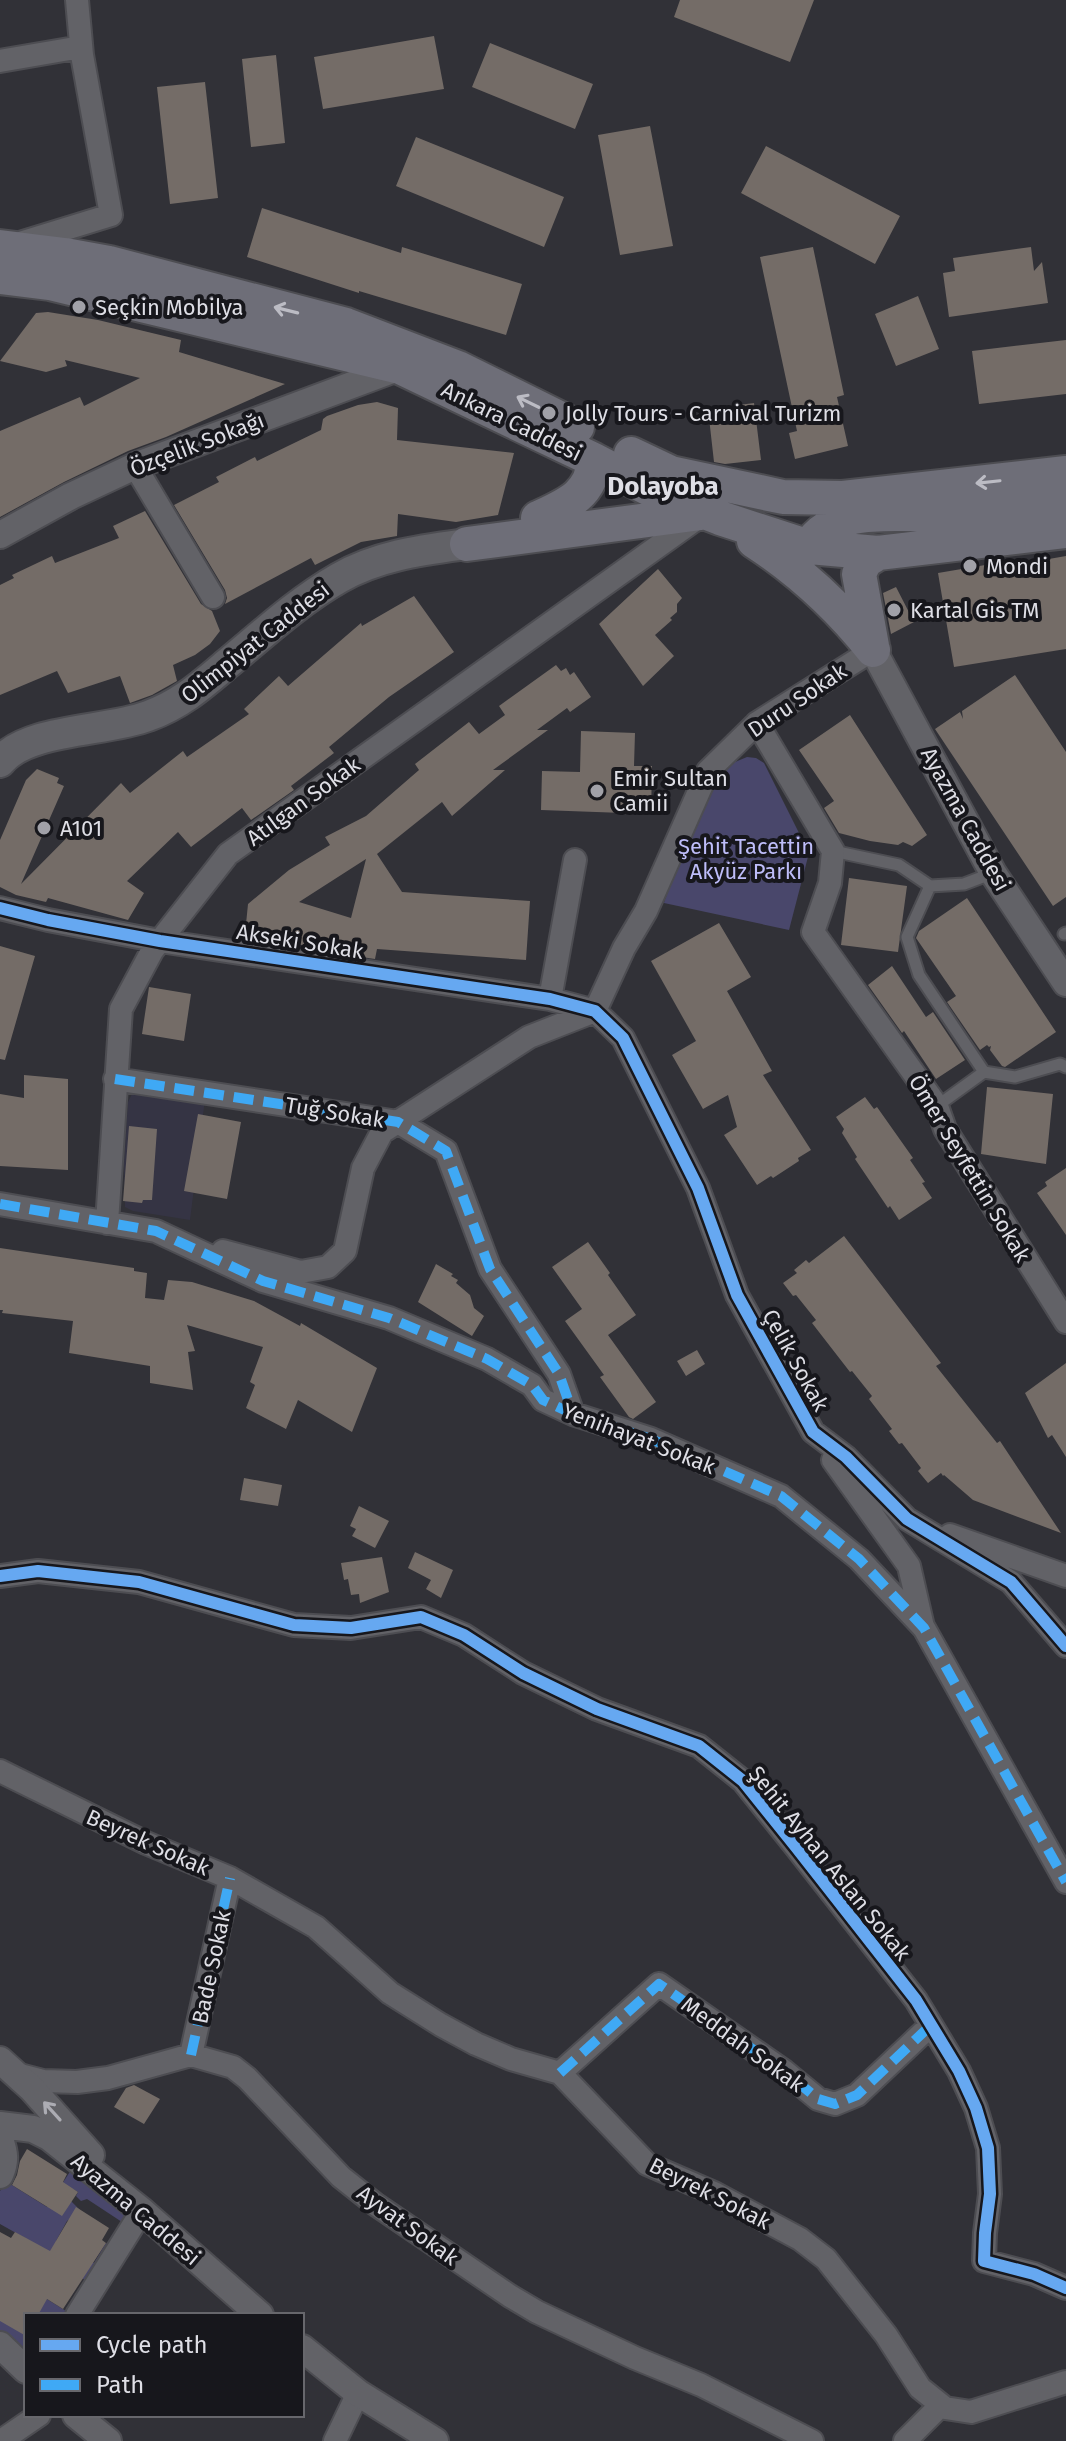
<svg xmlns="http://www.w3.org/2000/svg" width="1066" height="2441" viewBox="0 0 1066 2441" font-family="'Fira Sans',sans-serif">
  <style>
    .built { fill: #353444 }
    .green { fill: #49476b }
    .building { fill: #746c67; fill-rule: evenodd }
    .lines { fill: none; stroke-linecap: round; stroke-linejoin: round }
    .service-casing { stroke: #4d4d52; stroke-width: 15 }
    .minor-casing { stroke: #4d4d52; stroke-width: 26 }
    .tertiary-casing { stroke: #4d4d52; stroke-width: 30 }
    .secondary-casing { stroke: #4d4d52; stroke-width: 34 }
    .primary-casing { stroke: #4d4d52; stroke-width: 38 }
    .service { stroke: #626267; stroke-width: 11 }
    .minor { stroke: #626267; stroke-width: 22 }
    .tertiary { stroke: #626267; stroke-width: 26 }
    .secondary { stroke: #626267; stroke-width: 30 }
    .primary { stroke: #6e6e78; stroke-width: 34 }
    .quiet { stroke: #3fa9f5; stroke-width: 10; stroke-dasharray: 20 10; stroke-linecap: butt }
    .cycleway-casing { stroke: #17171c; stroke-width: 17 }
    .cycleway { stroke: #66a8f1; stroke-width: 12 }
    .oneway { stroke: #bcbcc4 }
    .oneway2 { stroke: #acacb3 }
    .poi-dot { fill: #a1a1a8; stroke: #17171c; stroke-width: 3 }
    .labels { text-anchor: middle; stroke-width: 8; stroke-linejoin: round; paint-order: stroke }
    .poi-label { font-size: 22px; fill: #dedee5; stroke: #17171c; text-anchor: start }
    .street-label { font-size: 22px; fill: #dedee5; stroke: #17171c }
    .park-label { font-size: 22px; fill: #bebdf9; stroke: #17171c }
    .quarter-label { font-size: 26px; font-weight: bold; fill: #dedee5; stroke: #17171c }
  </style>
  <rect width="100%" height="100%" fill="#313137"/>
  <path class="built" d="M133,1092L205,1099L190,1220L133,1211L125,1207L124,1163L128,1102Z"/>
  <path class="green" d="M747,757L756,758L764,763L809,853L789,930L664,903C675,873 711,778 735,762C739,760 743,759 747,757Z
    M75,2164L128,2205L125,2224L87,2199L81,2201L76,2196L78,2192L73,2189L67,2197L81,2211L67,2221L56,2241L94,2263L106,2243L111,2246L88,2278L85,2280L40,2252L21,2283L66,2311L67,2315H38L40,2310L18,2298L26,2336V2359L0,2335V2310L25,2238L0,2224V2191L7,2182L47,2207Z"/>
  <path class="building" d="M680,0H814L790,62L674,17Z
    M434,36L444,89L323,109L314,57Z
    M490,43L593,84L575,129L472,87Z
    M276,55L285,143L251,147L242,59Z
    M205,82L218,198L170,204L157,87Z
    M650,126L673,246L620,255L598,135Z
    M416,137L564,197L544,247L396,186Z
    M766,146L900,216L875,264L741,193Z
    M262,208L401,253L402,247L522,284L506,335L359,291V293L247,257Z
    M813,247L844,395L837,397L848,446L795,459L789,433L797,431L760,257Z
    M1031,247L1034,271L1042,262L1048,303L949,317L943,273L955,271L953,258Z
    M918,296L939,349L896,366L875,314Z
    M48,312L98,320L181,340L179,352L285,384L166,437L128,451L64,482L0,517V431L80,397L84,406L140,378L65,360L67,366L46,372L0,361L36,313Z
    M1066,340V394L979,404L972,351Z
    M377,402L398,408L397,440L514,453L498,515L456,522L398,514L397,536L361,542L315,565L311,558L225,604L227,598L225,590L174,505L219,482L216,477L255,457L257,461L321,430L323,419L327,416L358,405Z
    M754,403L761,460L725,464L714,462L708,409Z
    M145,511L201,604L212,611L220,631L210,644L195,655L173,665L177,681L152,695L130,703L120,676L68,693L57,671L0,695V585L14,578L12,575L52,556L55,563L119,538L113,526Z
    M1066,556V649L954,667L938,573L997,563L998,568Z
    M658,569L682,598L677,604V612L670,618L672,620L655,635L674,656L643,686L599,624Z
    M896,587L914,622L891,634L883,593Z
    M414,596L454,652L389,697L329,747L334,753L291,786L294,790L251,820L242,808L191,847L178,832L127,881L144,893L128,920L48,898L46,902L16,895L0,887V840L26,780L37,769L59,778L57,783L64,786L21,884L121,783L130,793L183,751L187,757L249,714L244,709L279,676L288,686L361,623L362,626Z
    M556,665L561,671L566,668L570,675L574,672L591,697L570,712L567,708L537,730H548L493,770H505L452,816L442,802L377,854L402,892L530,901L526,960L377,949L375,959L328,952L303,945L261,942V940L245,934L248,904L289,870L330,845L325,837L366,816L419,770L415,764L469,722L479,734L505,715L499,706ZM366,859L351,918L299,902Z
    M1015,675L1066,752V897L1053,906L935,729L960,712L963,719L962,711Z
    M850,715L927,835L912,846L903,842L898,845L870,841L839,833L824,808L834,801L799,750Z
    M581,731L635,733L634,766H652L651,814L541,810L542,771L580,772Z
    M849,878L907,886L898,952L841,945Z
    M967,898L1056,1032L1005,1067L1002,1066L990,1050L991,1046L989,1047L987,1045L980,1050L947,1002L956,996L916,938L919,931Z
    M719,923L751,977L727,991L772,1071L763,1075L811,1150L798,1158L799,1161L773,1178L771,1176L757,1185L724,1135L737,1127L728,1095L703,1109L672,1055L696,1041L651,961Z
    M0,946L35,956L5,1060L0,1059Z
    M892,966L926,1017L933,1012L965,1060L936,1079L904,1031L902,1033L868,985Z
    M149,987L191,994L184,1041L142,1034Z
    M24,1075L68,1079V1170L0,1166V1094L24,1098Z
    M987,1087L1053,1094L1046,1164L981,1154Z
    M865,1097L874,1109L877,1107L913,1158L910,1160L925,1182L922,1183L932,1198L899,1220L890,1206L888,1208L855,1159L857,1157L842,1133L844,1129L836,1117Z
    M198,1114L241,1122L227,1199L184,1191Z
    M129,1126L157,1129L152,1200H143L142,1203L123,1201Z
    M1066,1168V1235L1037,1193L1047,1186L1045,1182Z
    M844,1236L941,1363L936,1366L997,1443L1000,1441L1061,1533L973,1500L944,1475L943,1476L941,1473L928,1483L918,1471L921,1468L902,1443L899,1444L889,1431L892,1429L869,1399L872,1396L852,1371L850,1372L812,1323L816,1320L796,1295L793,1296L783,1283L797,1273L794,1270L806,1260L809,1263Z
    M588,1242L610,1273L608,1275L636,1315L608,1335L656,1402L633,1419L629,1417L600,1377L604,1375L565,1321L582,1309L552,1267Z
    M0,1248L134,1268V1271L147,1273L145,1298L164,1300L168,1280L192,1282L254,1301L300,1326L301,1323L377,1368L352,1432L298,1400L286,1429L246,1408L255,1385L250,1382L263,1347L187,1325L195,1351L188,1352L193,1390L150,1383V1366L69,1353L73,1321L2,1313L3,1310H0Z
    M436,1264L453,1274L451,1276L458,1280L456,1283L470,1295L474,1308L484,1316L472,1336L418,1302Z
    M697,1350L705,1364L686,1376L677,1361Z
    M1066,1363V1457L1052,1435L1048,1438L1025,1393Z
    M244,1478L282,1485L278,1506L240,1500Z
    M359,1506L389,1521L375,1548L352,1536L356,1529L350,1526Z
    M415,1552L453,1570L441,1598L426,1589L431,1580L408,1568Z
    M382,1557L389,1592L360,1603L359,1594L351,1595L348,1579L344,1580L341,1563Z
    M134,2085L160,2099L144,2124L114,2107L126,2088Z
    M27,2149L67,2174L63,2182L78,2192L62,2216L12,2185L17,2175L20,2161Z
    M76,2207L109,2228L102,2240L106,2243L63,2309L47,2299L38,2315H26V2336L0,2321V2232L11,2238L15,2232L50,2251Z"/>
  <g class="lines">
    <g class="service-casing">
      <path id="service" d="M833,851L899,865L930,886L964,884L993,873
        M930,886L907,937L919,975L984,1072L937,1106
        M1064,934L1066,933
        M984,1072L1015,1077L1060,1064L1066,1067"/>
    </g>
    <g class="minor-casing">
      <path id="minor" d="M77,0L82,55L111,215
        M0,61L81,47
        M20,243L111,215
        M135,466L213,597
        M757,723L833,851L830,883L813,932L937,1106L945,1129L1066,1322
        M0,908L48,920L160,941L550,999L595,1011L623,1038L698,1188L737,1295L813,1432L846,1457L907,1519L1011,1582L1066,1646
        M550,999L575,860
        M595,1011L624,948L646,911L708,771L757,723L873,650
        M115,1079L398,1122L446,1151L490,1269L559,1374L573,1414
        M0,1204L156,1231L263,1281L389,1318L487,1359L532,1385L543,1400L573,1414L651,1439L781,1496L859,1559L924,1628L1066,1882
        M107,1223L121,1009L152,951L228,854L699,517
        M223,1251L301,1272L328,1267L345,1251L363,1168L382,1132L529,1037L595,1011
        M833,1460L909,1566L923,1627
        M950,1535L1066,1576
        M0,1576L38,1571L139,1582L294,1625L351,1628L421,1617L464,1635L523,1673L597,1709L699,1746L743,1781L796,1847L916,2000L959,2071L976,2108L988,2148L990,2194L985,2233L984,2261L1034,2274L1066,2288
        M0,1771L146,1843L230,1878L316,1927L390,1993L441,2025L476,2044L511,2059L560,2073L647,2164L714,2193L800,2239L826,2259L886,2335L920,2388L945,2408L971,2412L1066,2382
        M191,2055L230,1878
        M560,2073L659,1984L784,2071L818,2099L835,2104L857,2095L931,2025
        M16,2074L43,2081L77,2082L108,2078L191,2055L233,2067L247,2078L341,2177L375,2204L510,2296L537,2312L635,2358L701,2385L812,2441
        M77,2315L142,2211
        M1,2441L39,2415
        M335,2441L358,2393
        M905,2441L941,2405"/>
    </g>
    <g class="tertiary-casing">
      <path id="tertiary" d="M0,535L71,496L135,466L400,367
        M873,650L993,873L1066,983
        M0,2060L32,2089L91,2155
        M0,2125L33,2129L49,2137L142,2211L260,2315
        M0,2139C5,2153 6,2161 0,2175
        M0,2345L26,2370
        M302,2348L358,2393L435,2441
        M76,2415L108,2441"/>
    </g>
    <g class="secondary-casing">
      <path id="secondary" d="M0,762C27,728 107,732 148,716C181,704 202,685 228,663C264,633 299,601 339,578C379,555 423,550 467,544"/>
    </g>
    <g class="primary-casing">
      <path id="primary" d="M0,247L65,255L109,263L346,325L458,368L577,427
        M0,277L50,283L400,367L594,460L663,496L720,518L809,547L878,553L1066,531
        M631,454L671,473L783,497L843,498L1066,473
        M538,518C566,505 592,495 594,460
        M754,541C800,571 839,607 873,650
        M467,544L701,513
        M809,547C817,531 836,521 854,517C877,512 905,515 929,514C975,511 1021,503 1066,498
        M872,646L859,574L865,561L878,553"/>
    </g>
    <use href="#service" class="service"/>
    <use href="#minor" class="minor"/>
    <use href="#tertiary" class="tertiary"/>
    <use href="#secondary" class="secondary"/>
    <use href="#primary" class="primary"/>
    <path class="quiet" d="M115,1079L398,1122L446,1151L490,1269L559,1374L573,1414
      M0,1204L156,1231L263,1281L389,1318L487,1359L532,1385L543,1400L573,1414L651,1439L781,1496L859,1559L924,1628L1066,1882
      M191,2055L230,1878
      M560,2073L659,1984L784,2071L818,2099L835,2104L857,2095L931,2025"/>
    <g class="cycleway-casing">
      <path id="cycleway" d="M0,908L48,920L160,941L550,999L595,1011L623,1038L698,1188L737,1295L813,1432L846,1457L907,1519L1011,1582L1066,1646
        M0,1576L38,1571L139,1582L294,1625L351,1628L421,1617L464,1635L523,1673L597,1709L699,1746L743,1781L796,1847L916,2000L959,2071L976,2108L988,2148L990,2194L985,2233L984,2261L1034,2274L1066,2288"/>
    </g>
    <use href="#cycleway" class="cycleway"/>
  </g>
  <defs><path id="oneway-shaft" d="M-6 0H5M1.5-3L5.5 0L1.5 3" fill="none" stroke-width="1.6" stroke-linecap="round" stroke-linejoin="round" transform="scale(2)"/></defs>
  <g class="oneway">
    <use href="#oneway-shaft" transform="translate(286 310) rotate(-166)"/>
    <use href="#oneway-shaft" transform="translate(528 402) rotate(-154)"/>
    <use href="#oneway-shaft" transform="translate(988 482) rotate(174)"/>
  </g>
  <use class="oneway2" href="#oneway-shaft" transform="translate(52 2111) rotate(-132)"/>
  <g class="poi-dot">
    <circle cx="79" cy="307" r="8"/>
    <circle cx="549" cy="413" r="8"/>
    <circle cx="970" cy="566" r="8"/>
    <circle cx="894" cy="610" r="8"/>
    <circle cx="597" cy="791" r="8"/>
    <circle cx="44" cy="828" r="8"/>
  </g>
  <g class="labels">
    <g class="poi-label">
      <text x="95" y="315">Seçkin Mobilya</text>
      <text x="565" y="421">Jolly Tours - Carnival Turizm</text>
      <text x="986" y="574">Mondi</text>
      <text x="910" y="618">Kartal Gis TM</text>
      <text x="613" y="786">Emir Sultan<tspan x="613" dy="25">Camii</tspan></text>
      <text x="60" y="836">A101</text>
    </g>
    <g class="street-label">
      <text transform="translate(512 421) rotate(26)" y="8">Ankara Caddesi</text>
      <text transform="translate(197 444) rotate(-21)" y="8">Özçelik Sokağı</text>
      <text transform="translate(255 642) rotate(-38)" y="8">Olimpiyat Caddesi</text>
      <text transform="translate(797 700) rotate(-34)" y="8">Duru Sokak</text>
      <text transform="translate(303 801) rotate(-36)" y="8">Atılgan Sokak</text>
      <text transform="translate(966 819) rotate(61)" y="8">Ayazma Caddesi</text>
      <text transform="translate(300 941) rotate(9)" y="8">Akseki Sokak</text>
      <text transform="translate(335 1112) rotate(9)" y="8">Tuğ Sokak</text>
      <text transform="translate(970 1168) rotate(59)" y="8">Ömer Seyfettin Sokak</text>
      <text transform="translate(796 1360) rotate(61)" y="8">Çelik Sokak</text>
      <text transform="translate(639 1438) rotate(21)" y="8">Yenihayat Sokak</text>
      <text transform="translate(148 1842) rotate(24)" y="8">Beyrek Sokak</text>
      <text transform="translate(830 1863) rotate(51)" y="8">Şehit Ayhan Aslan Sokak</text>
      <text transform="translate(211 1967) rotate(-78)" y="8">Bade Sokak</text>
      <text transform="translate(743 2044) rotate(36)" y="8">Meddah Sokak</text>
      <text transform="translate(710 2193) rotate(27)" y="8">Beyrek Sokak</text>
      <text transform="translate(136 2209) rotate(40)" y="8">Ayazma Caddesi</text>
      <text transform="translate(408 2225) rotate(36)" y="8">Ayvat Sokak</text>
    </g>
    <g class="park-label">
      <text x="746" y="854">Şehit Tacettin<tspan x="746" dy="25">Akyüz Parkı</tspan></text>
    </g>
    <g class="quarter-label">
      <text x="663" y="495">Dolayoba</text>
    </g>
  </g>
  <rect x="24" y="2313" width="280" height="104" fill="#17171c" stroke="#67676c" stroke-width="2"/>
  <rect x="40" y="2339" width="40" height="12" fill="#66a8f1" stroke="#67676c" stroke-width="2"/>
  <text x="96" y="2353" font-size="24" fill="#dedee5">Cycle path</text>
  <rect x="40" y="2379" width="40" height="12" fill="#3fa9f5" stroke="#67676c" stroke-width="2"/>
  <text x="96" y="2393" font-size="24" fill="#dedee5">Path</text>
</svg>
